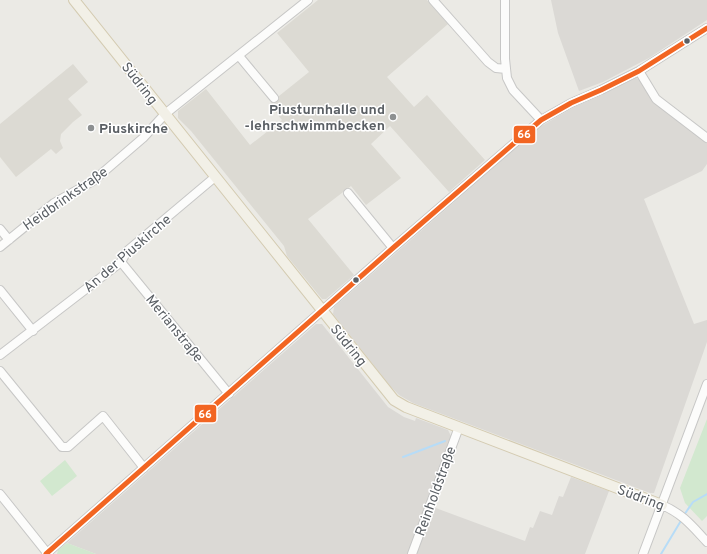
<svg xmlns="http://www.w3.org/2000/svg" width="707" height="554" viewBox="0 0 707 554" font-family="Overpass,sans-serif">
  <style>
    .industrial { fill: #dbd9d5 }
    .education { fill: #dcdad3 }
    .green { fill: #d2e8cf }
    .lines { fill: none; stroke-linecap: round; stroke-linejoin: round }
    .stream { stroke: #b7dcf7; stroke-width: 2 }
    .minor-casing { stroke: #c7c7c6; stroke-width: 10 }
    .major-casing { stroke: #d4cbb1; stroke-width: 12 }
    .minor { stroke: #fcfcfb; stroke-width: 8 }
    .major { stroke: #f2f0e7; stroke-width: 10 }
    .bus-1-casing { stroke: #fff; stroke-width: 8 }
    .bus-1 { stroke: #f26522; stroke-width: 5 }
    .bus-dot { fill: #5a5f64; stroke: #fff; stroke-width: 1.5 }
    .poi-dot { fill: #8d9091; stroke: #fff; stroke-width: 1.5 }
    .labels { text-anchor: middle; stroke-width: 3; stroke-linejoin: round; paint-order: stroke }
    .street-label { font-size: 14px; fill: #5a5f64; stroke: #fff }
    .poi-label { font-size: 14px; font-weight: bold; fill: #5a5f64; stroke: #fff; text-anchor: end }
    .line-badge { stroke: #fff; stroke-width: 1.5 }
    .badge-label { font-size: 11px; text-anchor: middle; font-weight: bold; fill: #fff }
  </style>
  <rect width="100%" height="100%" fill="#ebeae5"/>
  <path class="industrial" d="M551,0H707V20L649,58L603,82L579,91L558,33Z
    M636,78L641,80L690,129L707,143V164L702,171L644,199L694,324L707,320V342L654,493H650L413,403L399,395L391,387L333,314L334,307L540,127L574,107L602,95Z
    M316,324H322L388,407L404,417L415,421L416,418L448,430L451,436L408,554H96L67,543Z
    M571,477L609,491L585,554H416L433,507L525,541L530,527L533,528L540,511L552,515L559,496L563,497Z"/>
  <path class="education" d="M318,0H427L448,24L387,77L414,107L427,95L485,160L449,192L390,126L371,144L401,178L366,205L351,186L308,219L354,275L326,299H322L287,256L284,246L191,131L178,118V111L206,89L250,145L282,120L269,104L309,72L277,33Z
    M73,64L88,82L68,99L82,115L73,122L61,134L60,141L63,148L56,154L51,149L16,177L0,157V124Z"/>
  <path class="green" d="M707,419V516L702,521L685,503L680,488Z
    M65,460L77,476L52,496L40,481Z
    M67,543L96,554H57L58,550Z"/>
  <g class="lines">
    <path class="stream" d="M403,457L445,441
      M684,515L693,502L707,494
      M661,554L682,519"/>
    <g class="minor-casing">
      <path id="minor" d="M433,0L488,62L496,68L506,69
        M505,0V59L507,78L513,90L541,120
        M239,56L274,98
        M639,71L656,99L707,138
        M348,193L393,248
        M0,229L9,240
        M0,247L54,203L93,181L143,138L165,114L308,0
        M121,262L229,394
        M0,290L33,331
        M0,355L121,262L127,251L215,177
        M0,371L62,447H68L103,416L144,468
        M0,494L48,554
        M662,505C683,514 692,526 707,542
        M46,554L393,248L541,120L571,103L601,90L639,71L707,28
        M412,554L459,427
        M643,554L707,384"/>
    </g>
    <g class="major-casing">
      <path id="major" d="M74,0L394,400L406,407L662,505"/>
    </g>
    <use href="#minor" class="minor"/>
    <use href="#major" class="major"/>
    <g class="bus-1-casing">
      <path id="bus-1" d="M46,554L393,248L541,120L571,103L601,90L639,71L707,28"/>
    </g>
    <use href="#bus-1" class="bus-1"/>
  </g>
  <g class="bus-dot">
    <circle cx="687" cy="41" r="3.5"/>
    <circle cx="356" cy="280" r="3.5"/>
  </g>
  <g class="poi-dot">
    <circle cx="393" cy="117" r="4"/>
    <circle cx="91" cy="128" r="4"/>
  </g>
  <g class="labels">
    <g class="street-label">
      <text transform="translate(140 83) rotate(52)" y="5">Südring</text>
      <text transform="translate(65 198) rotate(-35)" y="5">Heidbrinkstraße</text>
      <text transform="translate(127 253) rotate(-41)" y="5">An der Piuskirche</text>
      <text transform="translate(175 328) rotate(51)" y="5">Merianstraße</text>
      <text transform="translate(349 345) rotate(51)" y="5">Südring</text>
      <text transform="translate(435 491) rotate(-70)" y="5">Reinholdstraße</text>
      <text transform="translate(641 497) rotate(21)" y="5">Südring</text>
    </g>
    <g class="poi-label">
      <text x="385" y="114">Piusturnhalle und<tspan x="385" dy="16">-lehrschwimmbecken</tspan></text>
      <text x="99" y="133" text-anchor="start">Piuskirche</text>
    </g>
  </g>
  <g class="line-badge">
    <rect x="513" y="125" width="23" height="19" rx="4" fill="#f26522"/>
    <rect x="194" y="404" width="23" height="19" rx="4" fill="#f26522"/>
  </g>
  <g class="badge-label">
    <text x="524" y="138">66</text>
    <text x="205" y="418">66</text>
  </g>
</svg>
